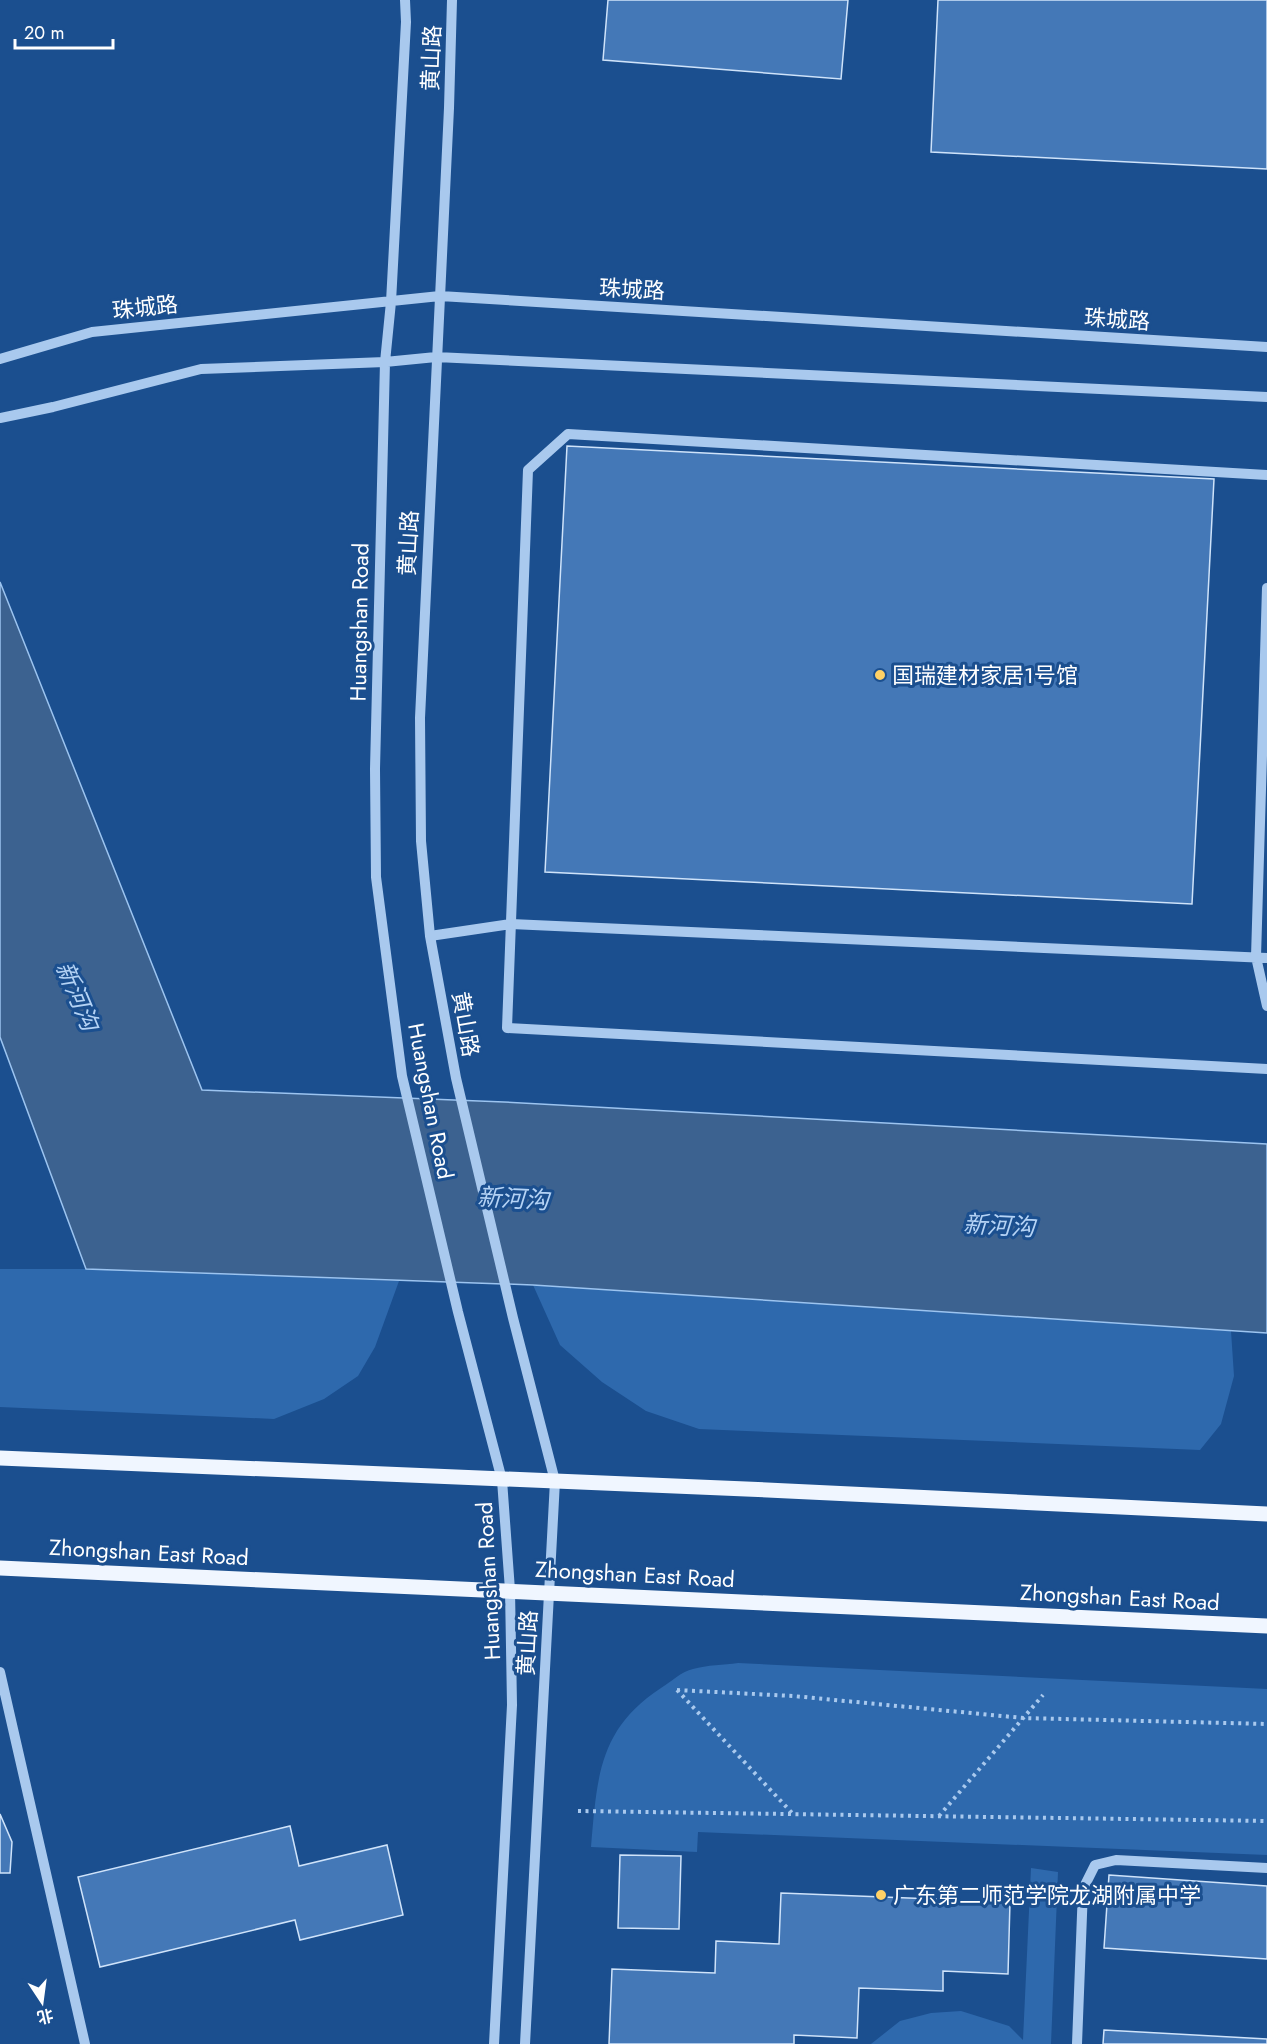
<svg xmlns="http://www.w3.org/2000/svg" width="1267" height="2044" viewBox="0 0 1267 2044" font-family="Jost,'Noto Sans SC',sans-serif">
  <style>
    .green { fill: #2e69ad }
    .water { fill: #3c6290; stroke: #9cc4f0; stroke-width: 1.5 }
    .building { fill: #4478b7; stroke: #cfe3fa; stroke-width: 1.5 }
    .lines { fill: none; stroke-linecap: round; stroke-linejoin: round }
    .path { stroke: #a9c9ee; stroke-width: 4; stroke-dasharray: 3 4.5; stroke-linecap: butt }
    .minor { stroke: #a9c9ee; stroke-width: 10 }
    .major { stroke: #f0f6ff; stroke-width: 15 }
    .poi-dot { fill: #ffd166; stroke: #1b4f8f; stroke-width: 2 }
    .labels { text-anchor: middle; stroke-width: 6; stroke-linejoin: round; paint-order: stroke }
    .street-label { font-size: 22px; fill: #fff; stroke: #1b4f8f }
    .poi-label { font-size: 22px; fill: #fff; stroke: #1b4f8f; text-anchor: start }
    .water-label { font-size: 24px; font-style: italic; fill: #b5d3f5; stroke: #1b4f8f }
  </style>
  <rect width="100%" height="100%" fill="#1b4f8f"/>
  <path class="green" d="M0,1269H86L399,1281L375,1347L358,1376L324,1399L274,1419L0,1407Z
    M533,1285L1231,1331L1234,1376L1221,1424L1200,1450L699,1429L646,1411L602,1382L560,1345Z
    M738,1663L1267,1689V1855L698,1832L697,1852L591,1847C597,1779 598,1729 661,1688C671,1682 682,1671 693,1669C707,1665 724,1665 738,1663Z
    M1031,1868L1058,1872L1051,2044H871L900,2021L931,2013L961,2011L1009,2026L1023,2040Z"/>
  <path class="water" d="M0,582L202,1090L504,1102L1267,1144V1333L533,1285L86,1269L0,1037Z"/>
  <path class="building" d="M608,0H848L841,79L603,60Z
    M938,0H1267V169L931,152Z
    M567,446L1214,479L1192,904L545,872Z
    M0,1814L12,1842L10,1873H0Z
    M290,1826L299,1866L387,1845L403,1915L300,1940L295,1920L100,1967L78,1877Z
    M620,1855L681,1856L679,1929L618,1928Z
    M1109,1875L1267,1886V1959L1104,1948Z
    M781,1893L1010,1902L1008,1974L943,1971V1991L859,1988L857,2038L794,2035V2044H609L612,1969L715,1973L716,1941L779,1944Z
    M1104,2030L1267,2039V2044H1103Z"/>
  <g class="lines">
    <path class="path" d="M677,1690L793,1696L1023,1718L1267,1724
      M677,1690L793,1814
      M578,1811L1267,1821
      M939,1816L1043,1695"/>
    <path class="minor" d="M405,0L406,22L391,302L385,362L375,769L376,877L402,1076L458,1312L502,1480L510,1590L512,1705L494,2044
      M452,0L449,108L420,718L421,841L430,936L456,1078L513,1318L555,1481L525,2044
      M0,359L92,332L440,296L1267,347
      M0,418L53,407L201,369L385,362L436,357L1267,397
      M1267,475L568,434L528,470L507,1028L1267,1069
      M1267,588L1256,957L1267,1006
      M430,936L511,924L1267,958
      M0,1672L85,2044
      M1077,2044L1083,1889L1095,1865L1116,1860L1267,1868"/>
    <path class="major" d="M0,1458L746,1489L1267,1514
      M0,1568L1267,1626"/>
  </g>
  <g class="poi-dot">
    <circle cx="880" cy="675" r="6"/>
    <circle cx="881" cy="1895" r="6"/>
  </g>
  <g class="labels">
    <g class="street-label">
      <text transform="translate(431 58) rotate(-88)" y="8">黄山路</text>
      <text transform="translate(632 289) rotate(3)" y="8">珠城路</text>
      <text transform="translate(145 307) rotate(-6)" y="8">珠城路</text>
      <text transform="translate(1117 319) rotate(4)" y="8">珠城路</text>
      <text transform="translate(408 543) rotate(-87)" y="8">黄山路</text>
      <text transform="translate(359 622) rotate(-89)" y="8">Huangshan Road</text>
      <text transform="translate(466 1024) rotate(80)" y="8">黄山路</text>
      <text transform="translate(431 1101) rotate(79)" y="8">Huangshan Road</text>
      <text transform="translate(149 1552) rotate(3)" y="8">Zhongshan East Road</text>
      <text transform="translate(635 1574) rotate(3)" y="8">Zhongshan East Road</text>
      <text transform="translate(488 1581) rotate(-93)" y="8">Huangshan Road</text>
      <text transform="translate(1120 1597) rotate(3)" y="8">Zhongshan East Road</text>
      <text transform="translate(527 1643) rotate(-87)" y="8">黄山路</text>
    </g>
    <g class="poi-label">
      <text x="892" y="683">国瑞建材家居1号馆</text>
      <text x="893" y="1903">广东第二师范学院龙湖附属中学</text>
    </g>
    <g class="water-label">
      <text transform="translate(77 996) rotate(67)" y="8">新河沟</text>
      <text transform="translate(513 1199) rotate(3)" y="8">新河沟</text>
      <text transform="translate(999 1226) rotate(3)" y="8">新河沟</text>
    </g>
  </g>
  <g transform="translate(42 2002) rotate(167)" stroke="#1b4f8f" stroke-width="4.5" paint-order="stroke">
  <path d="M0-4.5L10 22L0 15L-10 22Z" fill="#ffffff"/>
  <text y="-9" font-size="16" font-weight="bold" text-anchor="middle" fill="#ffffff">北</text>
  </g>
  <path d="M15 39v9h98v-9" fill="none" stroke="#ffffff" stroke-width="3"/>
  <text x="24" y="39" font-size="18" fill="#ffffff" stroke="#1b4f8f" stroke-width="4.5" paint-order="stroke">20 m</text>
</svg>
